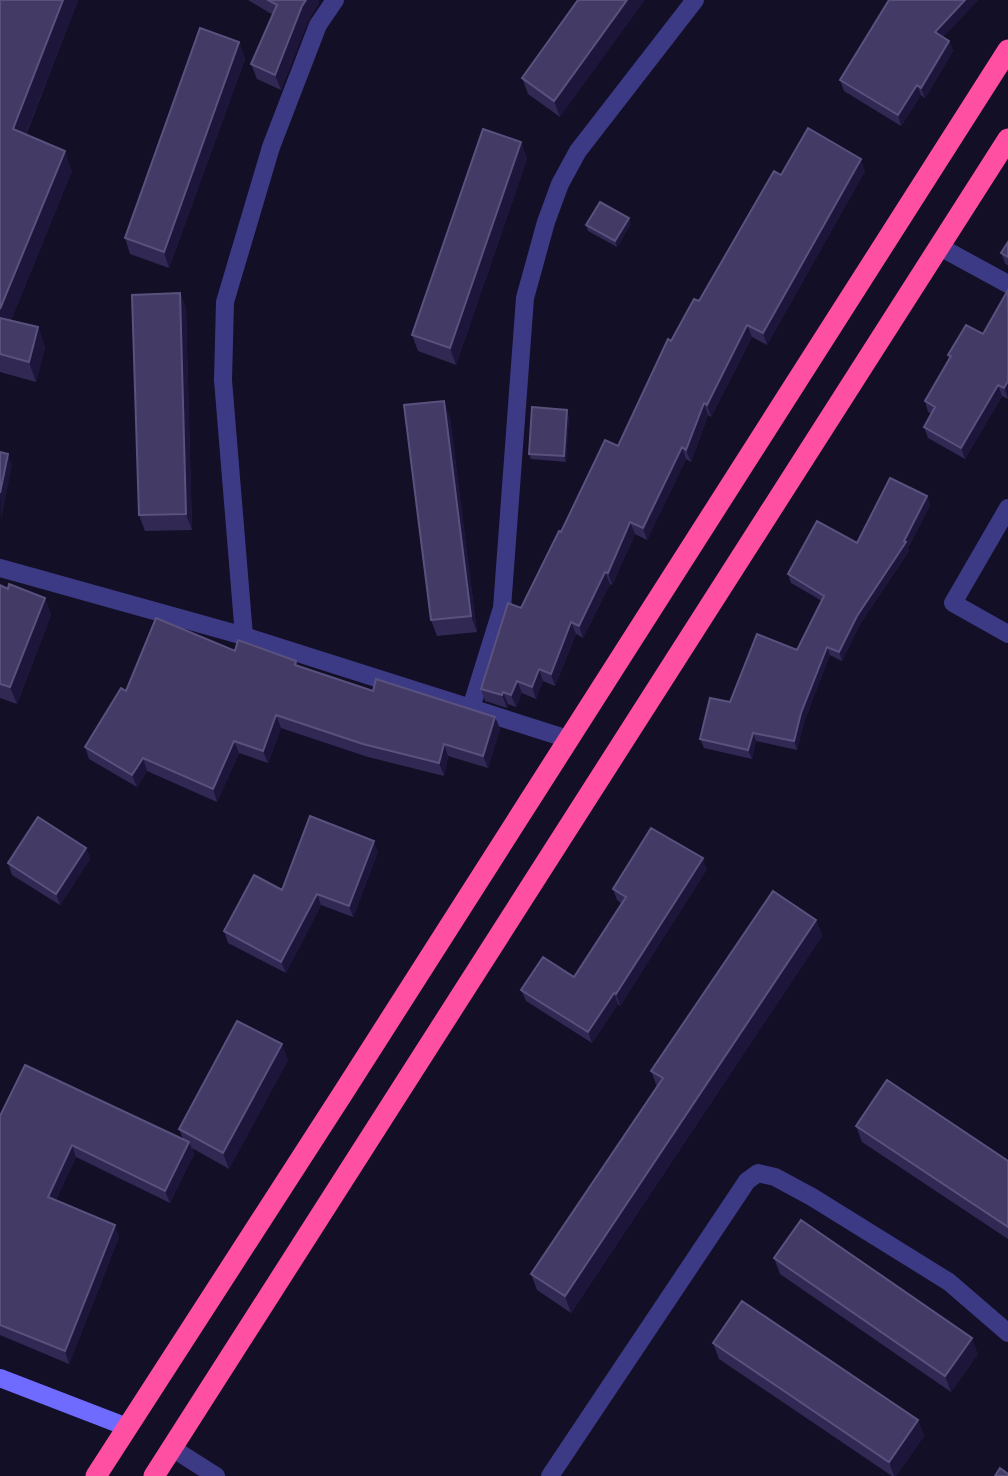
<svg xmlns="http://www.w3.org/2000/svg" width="1008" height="1476" viewBox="0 0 1008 1476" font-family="'Space Grotesk',sans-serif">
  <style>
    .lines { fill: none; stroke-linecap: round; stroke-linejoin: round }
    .street { stroke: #3d3a85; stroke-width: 18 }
    .secondary { stroke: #6f6bff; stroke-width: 18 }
    .highway { stroke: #ff4fa3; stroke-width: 21 }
    .wall { fill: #312854 }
    .shaded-wall { fill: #1d163a }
    .building { fill: #433a66; stroke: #5a527e; stroke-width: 2 }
  </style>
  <rect width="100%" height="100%" fill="#130f26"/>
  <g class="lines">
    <path class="street" d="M940,247L1008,284
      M1008,508L953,603L1008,634
      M0,568L244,636L568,739
      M244,636L223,380L225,302L271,147L318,25L335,0
      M471,708L502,608L525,298L546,222L560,184L578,151L695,0
      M172,1448L216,1476
      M550,1476L747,1181L758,1173L775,1177L812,1197L949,1282L1008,1333"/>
    <path class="secondary" d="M0,1378L127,1427"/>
    <path class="highway" d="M96,1476L345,1090L1008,50
      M154,1476L1008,139"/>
  </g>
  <path class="wall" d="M0,0H78L26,135L72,171L11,320L38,327L45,347L36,382L0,372Z
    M248,0H318L319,3L308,21L281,90L257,79L251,64L273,15Z
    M578,0L560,117L528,94L522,78Z
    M889,0H978L943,37L949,41L953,51L925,98L921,95L901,126L844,91L840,80Z
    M239,42L245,59L169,268L130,254L125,238Z
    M521,142L527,159L456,365L418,351L412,335Z
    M865,171L767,345L752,337L711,417L708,415L691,462L686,459L647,540L635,534L612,585L610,584L583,638L576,634L555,686L543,681L536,699L522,693L516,707L508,704L507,708L485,701L481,689L521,608L561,532L618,446L671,341L699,301L781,175Z
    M631,224L617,247L588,231L586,225Z
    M1008,242V266L1005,263L1001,253Z
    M1008,290V399L1002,396L965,459L928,438L924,427L931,414L928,412L925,401L949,359L948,355L983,334Z
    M180,293L186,309L192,530L145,531L139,515Z
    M569,416L566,462L531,459L529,454Z
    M450,417L477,632L437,636L431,620Z
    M927,496L930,505L908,548L909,551L860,624L842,661L830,655L804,722L797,750L756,741L752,759L704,748L700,739L730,702L797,650L822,601L791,583L788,574L857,543Z
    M0,585L8,589L45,598L51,615L17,704L0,698Z
    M235,651L296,661L298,666L373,691L495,717L500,729L488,768L448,756L444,776L368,757L281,728L268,763L239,753L217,802L147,771L137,787L89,759L85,747L126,691Z
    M86,848L90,859L60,905L12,875L8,863Z
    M378,852L353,917L321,905L286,973L228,943L224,931L282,890Z
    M707,869L620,1006L618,1004L592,1043L526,1001L521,990L574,977L622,904L617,900L613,889Z
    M816,920L822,936L571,1313L537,1290L531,1274L657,1087L651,1071Z
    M288,1060L229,1169L192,1148L194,1154L170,1203L76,1157L56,1200L119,1237L69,1364L0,1335V1116L183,1139L179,1129Z
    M856,1126L1008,1161V1239L862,1142Z
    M774,1258L978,1354L951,1392L780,1274Z
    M713,1343L918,1420L924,1436L896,1476H892L719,1359Z"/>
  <path class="shaded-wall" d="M63,0H78L20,149L13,129Z
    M306,0H318L319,3L308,21L281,90L275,75L302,6Z
    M627,0H645L560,117L554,101Z
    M965,0H978L938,43L935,32Z
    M949,41L953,51L925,98L921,88Z
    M239,42L245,59L169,268L164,252Z
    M917,85L921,95L901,126L898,115Z
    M521,142L527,159L456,365L450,348Z
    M65,151L72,171L4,337L0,326V309Z
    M861,159L865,171L767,345L763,333Z
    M629,218L631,224L617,247L615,241Z
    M180,293L186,309L192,530L186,514Z
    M747,325L752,337L711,417L707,405Z
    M38,327L45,347L36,382L29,362Z
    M1008,381V399L1004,388Z
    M998,385L1002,396L965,459L961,448Z
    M444,401L450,417L477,632L471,616Z
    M704,403L708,415L691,462L686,450Z
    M567,410L569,416L566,462L564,456Z
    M682,447L686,459L647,540L643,528Z
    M8,454L12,465L1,521L0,493Z
    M927,496L930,505L908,548L909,551L860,624L842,661L839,652L857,616L904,541Z
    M630,522L635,534L612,585L608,573Z
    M605,572L610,584L583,638L579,626Z
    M45,598L51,615L17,704L10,687Z
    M571,622L576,634L555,686L551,674Z
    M827,647L830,655L804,722L797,750L794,741L801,713Z
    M539,669L543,681L536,699L532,687Z
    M517,681L522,693L516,707L511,695Z
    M503,692L508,704L507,708L502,695Z
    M276,715L281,728L268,763L263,751Z
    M495,717L500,729L488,768L483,756Z
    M753,733L756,741L752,759L748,750Z
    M234,741L239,753L217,802L213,789Z
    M444,744L448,756L444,776L439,763Z
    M143,758L147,771L137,787L132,775Z
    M374,841L378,852L353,917L349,906Z
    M86,848L90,859L60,905L56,894Z
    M703,858L707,869L620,1006L616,994Z
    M317,894L321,905L286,973L281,962Z
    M816,920L822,936L571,1313L565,1296Z
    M614,993L618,1004L592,1043L588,1032Z
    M282,1044L288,1060L229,1169L223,1153Z
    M189,1142L194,1154L170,1203L165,1191Z
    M72,1145L76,1157L52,1209L48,1197Z
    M115,1225L119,1237L69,1364L65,1351Z
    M972,1338L978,1354L951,1392L945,1376Z
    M918,1420L924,1436L896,1476H894L889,1462Z"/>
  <path class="building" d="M0,0H63L13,129L65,151L0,309Z
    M268,0H306L302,6L275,75L251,64L277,5Z
    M578,0H627L554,101L522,78Z
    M889,0H965L935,32L949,41L921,88L917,85L898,115L840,80Z
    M200,28L239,42L164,252L125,238Z
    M808,128L861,159L763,333L747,325L707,405L704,403L686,450L682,447L643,528L630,522L608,573L605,572L579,626L571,622L551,674L539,669L532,687L517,681L511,695L503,692L502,695L481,689L508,603L521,608L559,531L561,532L605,440L618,446L668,339L671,341L694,299L699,301L774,171L781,175Z
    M483,129L521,142L450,348L412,335Z
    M600,202L629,218L615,241L586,225Z
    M1008,242V257L1001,253Z
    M1008,290V381L1004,388L998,385L961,448L924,427L935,407L925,401L951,356L948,355L966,325L983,334Z
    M180,293L186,514L139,515L132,295Z
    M0,318L38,327L29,362L0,354Z
    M444,401L471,616L431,620L404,405Z
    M532,407L567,410L564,456L529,454Z
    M0,452L8,454L0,493Z
    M890,478L927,496L904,541L906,542L857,616L839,652L827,647L801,713L794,741L753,733L748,750L700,739L710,698L730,702L757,634L797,650L824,596L788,574L817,521L857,543Z
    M9,584L45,598L10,687L0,684V585L8,589Z
    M156,618L235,651L238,640L296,661L295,665L373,691L376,679L495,717L483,756L444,744L439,763L363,744L276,715L263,751L234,741L213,789L143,758L132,775L85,747L121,688L126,691Z
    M310,816L374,841L349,906L317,894L281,962L224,931L254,875L282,890Z
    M38,817L86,848L56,894L8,863Z
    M651,828L703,858L616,994L614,993L588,1032L521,990L543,957L574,977L626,897L613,889Z
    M773,891L816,920L565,1296L531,1274L663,1078L651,1071Z
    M237,1021L282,1044L223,1153L179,1129Z
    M25,1065L189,1142L165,1191L72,1145L48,1197L115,1225L65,1351L0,1325V1116Z
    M887,1080L1008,1161V1227L856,1126Z
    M801,1220L972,1338L945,1376L774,1258Z
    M742,1301L918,1420L889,1462L713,1343Z
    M1000,1468L1008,1474V1476H995Z"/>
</svg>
